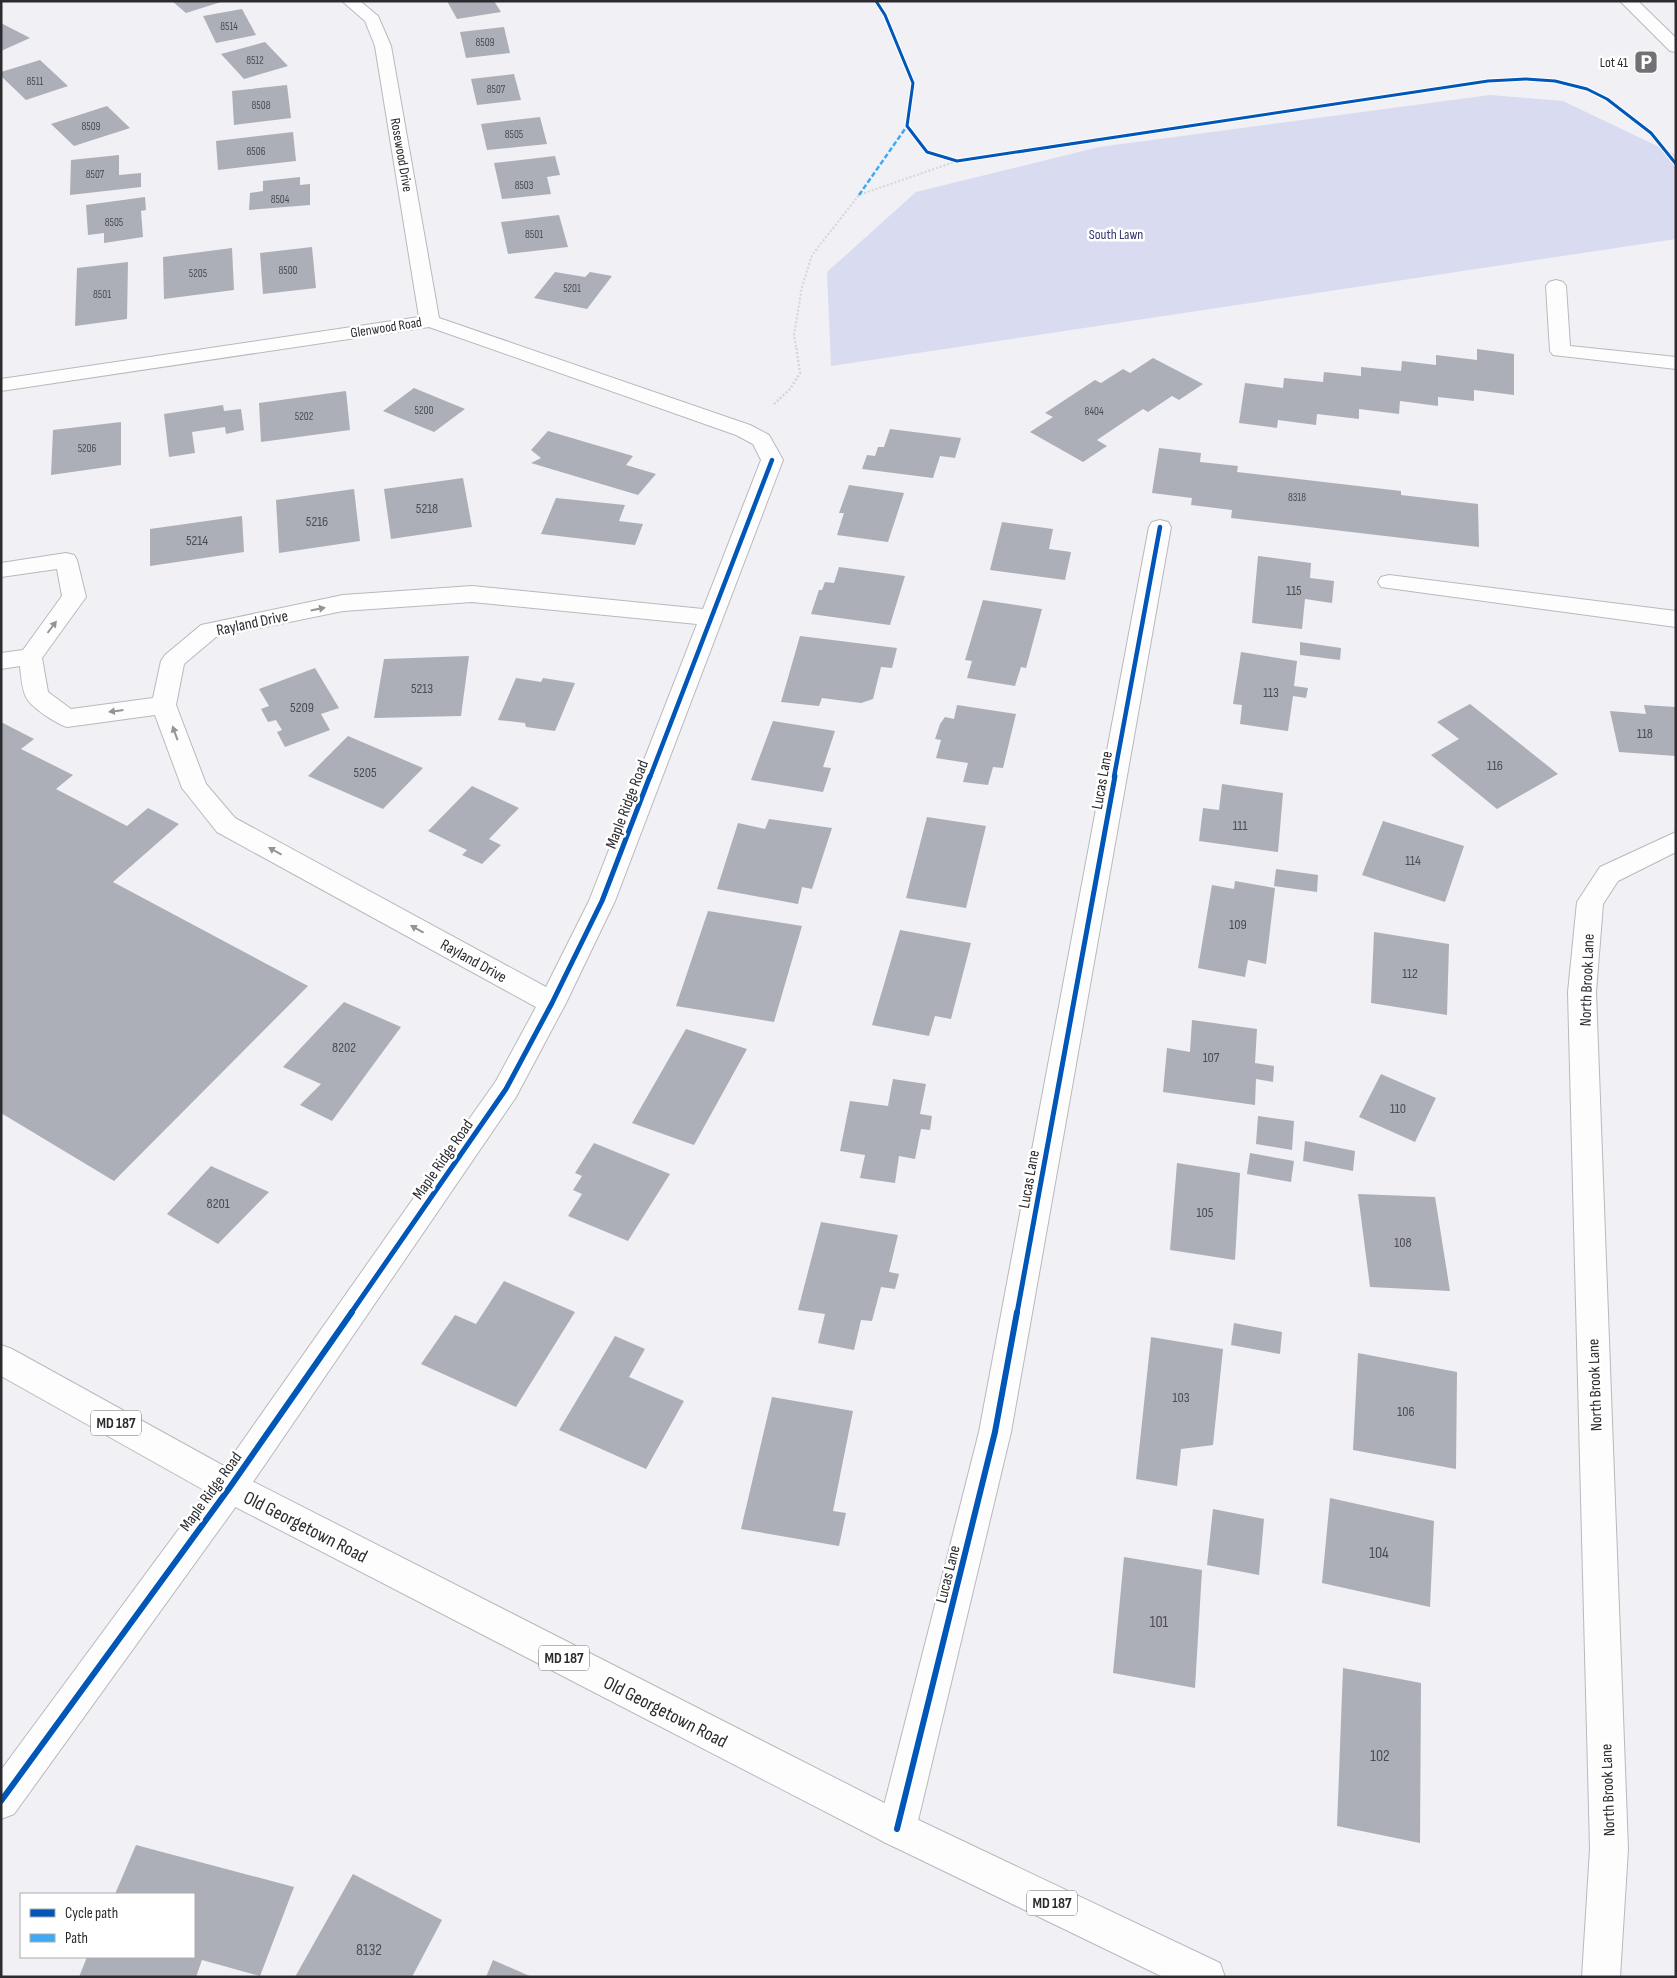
<svg xmlns="http://www.w3.org/2000/svg" width="1677" height="1978" viewBox="0 0 1677 1978" font-family="'Sofia Sans Condensed',sans-serif">
  <style>
    .green { fill: #d9dcf0 }
    .building { fill: #adafb8 }
    .lines { fill: none; stroke-linecap: round; stroke-linejoin: round }
    .minor-casing { stroke: #b9b9bd; stroke-width: 2 }
    .major-casing { stroke: #b9b9bd; stroke-width: 2 }
    .path-far1 { stroke: #d6d6d7; stroke-width: 2; stroke-dasharray: 2 2; stroke-linecap: butt }
    .path { stroke: #d6d6d7; stroke-width: 2.5; stroke-dasharray: 2 2; stroke-linecap: butt }
    .minor { fill: #fdfdfe; fill-rule: evenodd }
    .major { fill: #fdfdfe; fill-rule: evenodd }
    .quiet { stroke: #3fa9f5; stroke-width: 2.5; stroke-dasharray: 5 2.5; stroke-linecap: butt }
    .cycleway-far3-casing { stroke: #fff; stroke-width: 5 }
    .cycleway-far2-casing { stroke: #fff; stroke-width: 7 }
    .cycleway-far1-casing { stroke: #fff; stroke-width: 8 }
    .cycleway-casing { stroke: #fff; stroke-width: 9 }
    .cycleway-far3 { stroke: #0057b8; stroke-width: 3 }
    .cycleway-far2 { stroke: #0057b8; stroke-width: 4.5 }
    .cycleway-far1 { stroke: #0057b8; stroke-width: 5 }
    .cycleway { stroke: #0057b8; stroke-width: 6 }
    .oneway { fill: #949497 }
    .labels { text-anchor: middle; stroke-width: 5; stroke-linejoin: round; paint-order: stroke }
    .far-number-label { font-size: 11px; fill: #4c4d52 }
    .far-poi-label { font-size: 14px; fill: #2c2c30; stroke: #fff; text-anchor: end }
    .far-street-label { font-size: 14px; fill: #2c2c30; stroke: #fff }
    .far-park-label { font-size: 14px; fill: #32356e; stroke: #fff }
    .number-label { font-size: 14px; fill: #4c4d52 }
    .shield { fill: #fff; stroke: #6b6b6e; stroke-width: 1 }
    .shield-label { font-size: 15px; font-weight: bold; fill: #2c2c30 }
    .street-label { font-size: 16px; fill: #2c2c30; stroke: #fff }
    .near-number-label { font-size: 16px; fill: #4c4d52 }
    .near-street-label { font-size: 19px; fill: #2c2c30; stroke: #fff }
  </style>
  <rect width="100%" height="100%" fill="#f0f0f5"/>
  <path class="green" d="M1490,95L1563,101L1676,155V239L831,366L827,272L916,192L1099,147Z"/>
  <path class="building" d="M172,1H221V2L186,13Z
    M447,1H494L501,12L457,19Z
    M242,9L256,35L216,43L203,16Z
    M1,23L30,38L1,51Z
    M504,27L510,53L466,58L460,32Z
    M265,42L288,66L244,79L221,54Z
    M40,60L68,86L26,100L1,76V72Z
    M514,74L521,100L477,105L471,79Z
    M287,85L291,118L234,125L232,91Z
    M107,106L130,128L74,146L51,124Z
    M540,117L547,144L487,150L481,124Z
    M293,132L296,161L218,170L216,141Z
    M119,155V175L141,173V187L70,195L71,160Z
    M555,156L560,175L547,177L551,194L502,199L494,163Z
    M300,177V185L310,184V205L249,210L250,193L263,191V181Z
    M145,197L146,210L141,211L143,237L104,243V233L88,235L86,205Z
    M559,215L568,247L508,254L501,222Z
    M312,247L316,288L263,294L260,253Z
    M232,248L234,290L164,299L163,257Z
    M128,262L127,319L75,326L77,268Z
    M555,272L585,277L590,272L612,276L587,309L534,298Z
    M1477,349L1514,354V395L1474,390V401L1438,397V406L1400,401L1399,414L1359,409V419L1317,414L1316,425L1278,420L1277,428L1239,423L1245,383L1283,388L1284,378L1323,382L1324,372L1361,376V367L1401,371L1402,361L1436,365V355L1477,360Z
    M1153,358L1203,384L1179,400L1172,396L1148,412L1143,409L1097,440L1107,446L1083,462L1030,432L1053,417L1045,413L1095,380L1101,383L1123,369L1130,373Z
    M414,388L465,409L434,432L383,411Z
    M346,391L350,430L261,442L259,403Z
    M223,405L224,411L241,409L244,430L226,434L225,427L192,432L195,453L169,457L164,414Z
    M121,422V465L51,475L53,430Z
    M890,429L961,438L955,458L940,456L933,478L862,469L867,455L875,456L878,447H884Z
    M548,431L633,456L626,465L656,474L638,495L531,463L541,458L531,450Z
    M1159,448L1201,453L1200,462L1238,466L1237,472L1401,491V495L1478,504L1479,547L1231,518L1232,510L1191,505L1192,498L1152,493Z
    M463,478L472,527L391,539L384,489Z
    M849,485L904,493L888,542L837,535L844,513H839Z
    M354,489L360,541L279,553L276,500Z
    M556,498L625,505L619,521L643,524L635,545L541,534Z
    M242,516L244,552L150,566V529Z
    M1002,522L1053,529L1049,549L1071,552L1065,580L990,570Z
    M1258,556L1311,563L1310,578L1334,581L1332,603L1305,599L1302,629L1252,623Z
    M839,567L905,576L890,625L811,614L819,590H822L825,582L834,583Z
    M983,600L1042,609L1026,668L1021,667L1015,686L967,678L972,661L965,660Z
    M800,636L897,648L892,668L881,667L873,699L861,703L822,698L819,706L781,702Z
    M1300,642L1341,648L1340,660L1300,655Z
    M1241,652L1297,661L1294,686L1308,688L1306,698L1293,696L1288,731L1240,724L1242,705L1233,704Z
    M469,656L461,716L374,718L384,659Z
    M315,668L339,708L321,714L330,730L285,747L277,732L282,730L276,720L268,722L261,709L269,706L259,689Z
    M516,678L541,682L543,678L575,683L555,731L526,727L525,723L498,720Z
    M1470,704L1558,774L1497,809L1431,755L1459,739L1437,722Z
    M957,705L1016,714L1003,768L993,767L988,785L963,782L968,763L936,758L941,740L935,739L940,724L945,717L954,719Z
    M1644,705L1676,707V756L1619,752L1610,711L1646,714Z
    M773,721L835,731L823,767L831,768L823,792L751,780Z
    M1,722L34,739L21,749L73,775L56,789L127,826L148,808L179,824L113,882L308,986L114,1181L1,1113Z
    M348,736L423,768L383,809L308,776Z
    M1222,784L1283,793L1278,852L1199,841L1203,808L1219,810Z
    M472,786L519,808L489,839L501,845L482,864L462,855L467,850L428,831Z
    M927,817L986,826L966,908L906,898Z
    M769,819L832,828L812,889L802,887L798,904L717,889L738,823L765,829Z
    M1383,821L1464,846L1445,902L1362,875Z
    M1276,869L1318,875L1317,892L1274,886Z
    M1235,881L1275,888L1266,964L1248,960L1245,977L1198,968L1212,885L1234,889Z
    M708,911L802,926L774,1022L676,1006Z
    M900,930L971,943L951,1019L935,1016L929,1036L872,1025Z
    M1374,932L1449,944L1447,1015L1371,1003Z
    M344,1002L401,1027L332,1121L300,1105L321,1084L283,1067Z
    M1192,1020L1257,1029L1255,1063L1274,1066L1273,1082L1256,1079L1255,1105L1163,1092L1167,1048L1190,1052Z
    M686,1029L747,1049L694,1145L632,1123Z
    M1381,1074L1436,1098L1415,1142L1359,1117Z
    M893,1079L926,1084L920,1114L932,1116L930,1130L921,1129L915,1159L899,1156L895,1183L860,1178L865,1155L840,1151L850,1101L888,1106Z
    M1258,1116L1294,1121L1292,1150L1256,1144Z
    M1305,1141L1355,1151L1353,1171L1303,1161Z
    M594,1143L670,1174L628,1241L568,1216L582,1194L573,1190L582,1176L575,1173Z
    M1250,1153L1294,1161L1291,1182L1247,1174Z
    M1177,1163L1240,1173L1235,1260L1170,1250Z
    M211,1166L269,1192L218,1244L167,1214Z
    M1358,1194L1435,1197L1450,1291L1370,1287Z
    M821,1222L898,1235L889,1272L899,1274L895,1289L881,1287L872,1321L861,1320L854,1350L818,1343L825,1314L798,1310Z
    M504,1281L575,1312L516,1407L421,1364L455,1315L476,1324Z
    M1234,1323L1282,1332L1280,1354L1231,1345Z
    M615,1336L645,1349L629,1377L684,1401L646,1469L559,1430Z
    M1151,1337L1223,1349L1213,1445L1181,1449L1177,1486L1136,1479Z
    M1358,1353L1457,1372L1456,1469L1353,1450Z
    M772,1397L853,1411L833,1511L846,1513L839,1546L741,1529Z
    M1330,1498L1434,1521L1430,1607L1322,1583Z
    M1213,1509L1264,1519L1259,1575L1207,1565Z
    M1124,1557L1202,1570L1195,1688L1113,1673Z
    M1343,1668L1421,1683L1420,1843L1337,1826Z
    M136,1845L294,1887L260,1976L202,1960L196,1977H79L87,1957H194V1894H115Z
    M353,1874L442,1920L412,1977H295Z
    M493,1960L532,1977H486Z"/>
  <g class="lines">
    <g class="minor-casing">
      <path id="minor" d="M342,1H360L378,16L391,46L439,318L750,425L769,435L783,460L615,901L566,1003L516,1097L242,1498L14,1814L1,1819V1770L218,1476L496,1081L536,1007L217,832L182,788L155,715L67,727C57,724 30,707 26,697C22,689 21,676 20,666L1,669V653L23,650L62,596L57,569L1,577V563L66,553L74,555L77,560L86,597L42,658L48,692L71,709L153,698L161,661L165,655L201,625L343,595L472,586L703,609L761,460L753,444L736,435L429,327L1,391V379L419,317L375,46L365,21ZM472,602L697,624L589,901L546,987L235,818L206,784L176,705L184,664L216,637L343,611Z
        M1620,1H1638L1676,38V52L1670,51Z
        M1556,280L1563,282L1566,286L1570,346L1676,357V369L1553,355L1550,351L1546,286L1549,282Z
        M1160,520L1168,522L1171,527L1011,1432L916,1829L910,1842L897,1848L884,1842L878,1829L979,1432L1149,527L1152,522Z
        M1389,575L1676,611V627L1381,587L1378,582L1381,577Z
        M1676,832V852L1618,881L1603,904L1596,992L1628,1849L1620,1977H1582L1590,1849L1568,992L1577,902L1600,867Z"/>
    </g>
    <g class="major-casing">
      <path id="major" d="M1,1345L12,1349L242,1476L910,1816L1220,1963L1225,1977H1163L884,1842L218,1498L1,1376Z"/>
    </g>
    <path class="path-far1" d="M796,347L794,335L802,287L812,255L859,195L957,161"/>
    <path class="path" d="M774,404L790,389L800,373L796,346"/>
    <use href="#minor" class="minor"/>
    <use href="#major" class="major"/>
    <path class="quiet" d="M859,195L907,126"/>
    <g class="cycleway-far3-casing">
      <path id="cycleway-far3" d="M876,1L885,15L913,83L907,126L927,152L957,161L1488,81L1526,79L1555,81L1587,89L1607,99L1651,133L1676,164"/>
    </g>
    <g class="cycleway-far2-casing">
      <path id="cycleway-far2" d="M650,777L772,460
        M1114,777L1160,527"/>
    </g>
    <g class="cycleway-far1-casing">
      <path id="cycleway-far1" d="M351,1313L506,1089L552,1003L602,901L650,776
        M1017,1313L1115,776"/>
    </g>
    <g class="cycleway-casing">
      <path id="cycleway" d="M1,1801L230,1487L352,1312
        M897,1829L995,1432L1017,1312"/>
    </g>
    <use href="#cycleway-far3" class="cycleway-far3"/>
    <use href="#cycleway-far2" class="cycleway-far2"/>
    <use href="#cycleway-far1" class="cycleway-far1"/>
    <use href="#cycleway" class="cycleway"/>
  </g>
  <defs><path id="oneway-solid" d="M-6-.8H1V-3.2L6.5 0L1 3.2V.8H-6Z" transform="scale(1.25)"/></defs>
  <g class="oneway">
    <use href="#oneway-solid" transform="translate(318 609) rotate(-11)"/>
    <use href="#oneway-solid" transform="translate(52 627) rotate(-53)"/>
    <use href="#oneway-solid" transform="translate(116 711) rotate(173)"/>
    <use href="#oneway-solid" transform="translate(175 733) rotate(-110)"/>
    <use href="#oneway-solid" transform="translate(275 851) rotate(-151)"/>
    <use href="#oneway-solid" transform="translate(417 929) rotate(-151)"/>
  </g>
  <defs>
    <g id="parking-square" transform="scale(1.25)"><rect x="-9" y="-9" width="18" height="18" rx="4" fill="#717175" stroke="#fff"/><path d="M-3.5-5.5H1a3.5 3.5 0 0 1 0 7H-1V5.5H-3.5ZM-1-3.4V-.6H.8a1.4 1.4 0 0 0 0-2.8Z" fill="#fff"/></g>
  </defs>
  <g fill-rule="evenodd">
    <use href="#parking-square" x="1646" y="62"/>
  </g>
  <g class="labels">
    <g class="far-number-label">
      <text x="229" y="30">8514</text>
      <text x="485" y="46">8509</text>
      <text x="255" y="64">8512</text>
      <text x="35" y="85">8511</text>
      <text x="496" y="93">8507</text>
      <text x="261" y="109">8508</text>
      <text x="91" y="130">8509</text>
      <text x="514" y="138">8505</text>
      <text x="256" y="155">8506</text>
      <text x="95" y="178">8507</text>
      <text x="524" y="189">8503</text>
      <text x="280" y="203">8504</text>
      <text x="114" y="226">8505</text>
      <text x="534" y="238">8501</text>
      <text x="288" y="274">8500</text>
      <text x="198" y="277">5205</text>
      <text x="572" y="292">5201</text>
      <text x="102" y="298">8501</text>
      <text x="424" y="414">5200</text>
      <text x="1094" y="415">8404</text>
      <text x="304" y="420">5202</text>
      <text x="87" y="452">5206</text>
      <text x="1297" y="501">8318</text>
    </g>
    <g class="far-poi-label">
      <text x="1628" y="67">Lot 41</text>
    </g>
    <g class="far-street-label">
      <text transform="translate(402 155) rotate(80)" y="5">Rosewood Drive</text>
      <text transform="translate(386 327) rotate(-9)" y="5">Glenwood Road</text>
    </g>
    <g class="far-park-label">
      <text x="1116" y="239">South Lawn</text>
    </g>
    <g class="number-label">
      <text x="427" y="513">5218</text>
      <text x="317" y="526">5216</text>
      <text x="197" y="545">5214</text>
      <text x="1294" y="595">115</text>
      <text x="422" y="693">5213</text>
      <text x="1271" y="697">113</text>
      <text x="302" y="712">5209</text>
      <text x="1645" y="738">118</text>
      <text x="1495" y="770">116</text>
      <text x="365" y="777">5205</text>
      <text x="1240" y="830">111</text>
      <text x="1413" y="865">114</text>
      <text x="1238" y="929">109</text>
      <text x="1410" y="978">112</text>
      <text x="344" y="1052">8202</text>
      <text x="1211" y="1062">107</text>
      <text x="1398" y="1113">110</text>
      <text x="218" y="1208">8201</text>
      <text x="1205" y="1217">105</text>
      <text x="1403" y="1247">108</text>
      <text x="1181" y="1402">103</text>
      <text x="1406" y="1416">106</text>
    </g>
    <g class="shield">
      <rect x="91" y="1410.5" width="50" height="25" rx="4"/>
      <rect x="539" y="1645.5" width="50" height="25" rx="4"/>
      <rect x="1027" y="1890.5" width="50" height="25" rx="4"/>
    </g>
    <g class="shield-label">
      <text x="116" y="1428">MD 187</text>
      <text x="564" y="1663">MD 187</text>
      <text x="1052" y="1908">MD 187</text>
    </g>
    <g class="street-label">
      <text transform="translate(252 622) rotate(-12)" y="6">Rayland Drive</text>
      <text transform="translate(1101 780) rotate(-80)" y="6">Lucas Lane</text>
      <text transform="translate(626 804) rotate(-69)" y="6">Maple Ridge Road</text>
      <text transform="translate(474 960) rotate(29)" y="6">Rayland Drive</text>
      <text transform="translate(1586 980) rotate(-88)" y="6">North Brook Lane</text>
      <text transform="translate(442 1159) rotate(-55)" y="6">Maple Ridge Road</text>
      <text transform="translate(1028 1179) rotate(-80)" y="6">Lucas Lane</text>
      <text transform="translate(1594 1385) rotate(-92)" y="6">North Brook Lane</text>
      <text transform="translate(210 1491) rotate(-54)" y="6">Maple Ridge Road</text>
      <text transform="translate(947 1574) rotate(-76)" y="6">Lucas Lane</text>
      <text transform="translate(1607 1790) rotate(-92)" y="6">North Brook Lane</text>
    </g>
    <g class="near-number-label">
      <text x="1379" y="1558">104</text>
      <text x="1159" y="1627">101</text>
      <text x="1380" y="1761">102</text>
      <text x="369" y="1955">8132</text>
    </g>
    <g class="near-street-label">
      <text transform="translate(306 1526) rotate(27)" y="7">Old Georgetown Road</text>
      <text transform="translate(666 1711) rotate(27)" y="7">Old Georgetown Road</text>
    </g>
  </g>
  <rect width="1677" height="1978" fill="none" stroke="#2c2c30" stroke-width="5"/>
  <rect x="20" y="1893" width="175" height="65" fill="#ffffff" stroke="#ababac"/>
  <rect x="30" y="1909" width="25" height="8" fill="#0057b8" stroke="#ababac"/>
  <text x="65" y="1918" font-size="15" fill="#2c2c30">Cycle path</text>
  <rect x="30" y="1934" width="25" height="8" fill="#3fa9f5" stroke="#ababac"/>
  <text x="65" y="1943" font-size="15" fill="#2c2c30">Path</text>
</svg>
